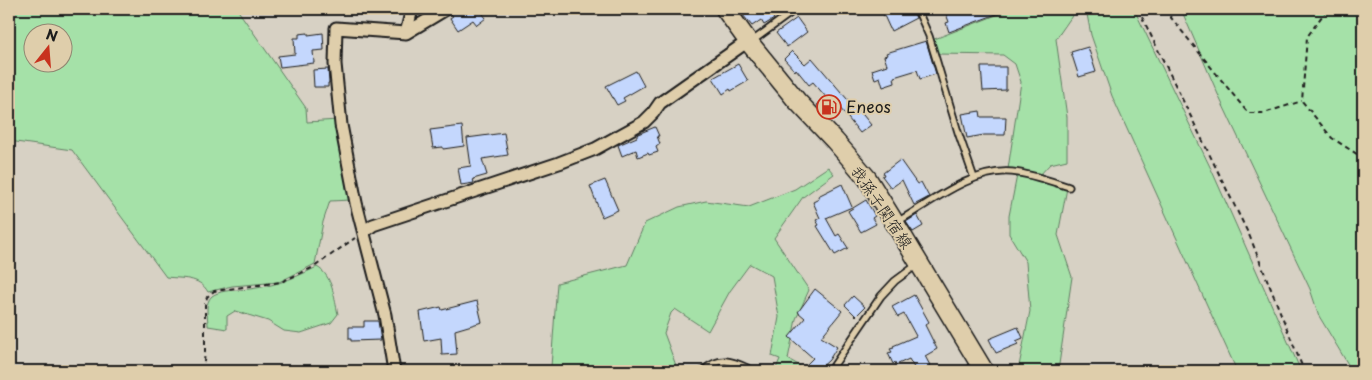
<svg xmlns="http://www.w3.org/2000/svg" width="1372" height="380" viewBox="0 0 1372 380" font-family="'Playpen Sans','Klee One',sans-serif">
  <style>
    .green { fill: #a5e1a8; stroke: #607e62; fill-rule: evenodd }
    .building { fill: #c4d7fd; stroke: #1c1c1c }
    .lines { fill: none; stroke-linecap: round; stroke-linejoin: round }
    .lane-casing { stroke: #1c1c1c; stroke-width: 9 }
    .street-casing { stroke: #1c1c1c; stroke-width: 15 }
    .primary-casing { stroke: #1c1c1c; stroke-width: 21 }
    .path { stroke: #1c1c1c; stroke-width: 2; stroke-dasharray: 5 4; stroke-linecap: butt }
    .lane { stroke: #dfceab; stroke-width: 5.5 }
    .street { stroke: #dfceab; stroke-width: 11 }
    .primary { stroke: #dfceab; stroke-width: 18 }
    .labels { text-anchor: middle; stroke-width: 4; stroke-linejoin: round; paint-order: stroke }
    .poi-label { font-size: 16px; fill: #1c1c1c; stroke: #dfceab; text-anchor: start }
    .street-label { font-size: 16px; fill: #1c1c1c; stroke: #dfceab }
  </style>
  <rect width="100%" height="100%" fill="#d7d1c4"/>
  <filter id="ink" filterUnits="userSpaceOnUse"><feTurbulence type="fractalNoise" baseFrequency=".02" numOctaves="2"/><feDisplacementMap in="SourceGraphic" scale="10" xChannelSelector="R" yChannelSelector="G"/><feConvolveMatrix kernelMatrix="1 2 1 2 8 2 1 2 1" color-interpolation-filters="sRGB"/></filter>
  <g filter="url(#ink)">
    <path class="green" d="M9,9H237L306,108L307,122L338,120L351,200L330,201L323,222L315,264L279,282L232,286L208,292C199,276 182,279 166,277L72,150L9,141ZM32,32H62V62H32Z
      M1012,9H1073L1074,13L1056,39L1067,117V160L1050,164L1039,176L1008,169L1021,82L1015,64L1003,55L937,54L932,40Z
      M1086,9H1134L1212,171L1301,371H1237L1112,96L1091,35Z
      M1181,9H1363V371H1352L1319,316L1310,289L1220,99Z
      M828,167L834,174L803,197L774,238L809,290L796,319L788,359L809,371H775L780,359L772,356L779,317L772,276L750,264L730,291L708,331L675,309L671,313L664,333L678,371H600L551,367L557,283L627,265L645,223L679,207L706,201L749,207L795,189Z
      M1017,175L1067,188L1058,235L1072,277L1058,371H1018L1030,311L1026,262L1009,234V216Z
      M317,267C333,276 334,298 338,314L331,323L301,333L284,331L268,321L235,311L227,316V329L208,326C208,316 204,303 212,296C219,291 231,290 239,290C270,288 290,280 317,267Z"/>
    <path class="building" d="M458,9H469L471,12L479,9L486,18L477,25L473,20L458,30L450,18L453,16L451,14L453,12Z
      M738,9H764L767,13L769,11L774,19L764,25L761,20L752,26Z
      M881,9H912L916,18L891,31Z
      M951,9H1007V10L949,32L946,23L949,22L945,11Z
      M797,18L807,32L787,47L776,33Z
      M308,33V35L323,33L324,50L313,51L314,63L280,67L278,56L295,54L294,38H299V34Z
      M926,41L936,74L920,79L917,70L894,77L895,83L883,87L880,77L875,79L872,70L887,65L884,56L887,55L886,53Z
      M1088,47L1096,72L1079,77L1071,52Z
      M792,51L805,64L812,58L853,106L855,105L871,125L860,133L840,108L828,118L817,105L826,97L813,82L809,85L796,69L795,71L784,59Z
      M738,64L748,81L731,91L730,89L723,94L713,78Z
      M981,67H1006V90L983,91Z
      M328,69L329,83H328V87H314L313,70Z
      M636,71L644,86L623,98L625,101L617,105L606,86Z
      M980,111L981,117H1006L1005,135H984L967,138L962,114Z
      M462,126L464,146L443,149V147L433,148L430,130Z
      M655,127L659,136H657L660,144L656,147L658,152L649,155L648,153L638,157L636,150L622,156L618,145L637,137V135L638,134Z
      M504,133L508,155L482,159L487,175L473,179L474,183L461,185L458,168L471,166L467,138Z
      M900,160L917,184L921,182L929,197L914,205L902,180L891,188L882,176L884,175L883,173Z
      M605,180L618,210L602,217L590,186Z
      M842,184L852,207L826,218L836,236L839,234L848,248L835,255L817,226L819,225L816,220L820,218L813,202L819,199L818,196Z
      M866,200L875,216L872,218L876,224L861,232L848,211Z
      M917,215L923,226L913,232L906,222Z
      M815,289L842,311L821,337L837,347L829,360L817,371H812L806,365L813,358L789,337L805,318L798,312Z
      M914,295L929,322L925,325L937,349L925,356L933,371H916L909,359L896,365L895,362L893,364L888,353L892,352L890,349L894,348L893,346L916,336L904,314L898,317L892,307Z
      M853,296L865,307L856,316L845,305Z
      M477,301L482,322L455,330L457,354L442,355L441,338L424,341L420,312L441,307L442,310Z
      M364,321H378L381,340L351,341V339H349V327H364Z
      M1018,327L1023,338L1016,341L1018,344L996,353L989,339Z"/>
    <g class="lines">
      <g class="lane-casing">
        <path id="lane" d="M917,9L929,36L958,132L974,178
          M751,42L796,9
          M897,222C930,203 973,168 1012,172C1032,174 1050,181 1069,187
          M703,371C721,354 734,362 754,371
          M830,371L881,296L895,281L918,264"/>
      </g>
      <g class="street-casing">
        <path id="street" d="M406,33L412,9
          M365,231L373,225L559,163L595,149L644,122L653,113L660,103L748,41
          M394,371L385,315L356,203L341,125L335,64L336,28L406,33L446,9"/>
      </g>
      <g class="primary-casing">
        <path id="primary" d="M725,9L748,41L797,101L835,141L867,178L890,215L984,371"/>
      </g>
      <path class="path" d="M1138,9L1250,237L1304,371
        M1164,9L1248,113H1264L1302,101
        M1327,9L1307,37L1302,101L1332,138L1363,158
        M203,371L205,352V305L207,297L214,291L281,282L314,267L355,238"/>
      <use href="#lane" class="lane"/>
      <use href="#street" class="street"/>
      <use href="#primary" class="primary"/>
    </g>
  </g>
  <defs>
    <g id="fuel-ring" transform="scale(1.25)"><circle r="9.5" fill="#dfceab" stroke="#c8321e" stroke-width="1.5"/><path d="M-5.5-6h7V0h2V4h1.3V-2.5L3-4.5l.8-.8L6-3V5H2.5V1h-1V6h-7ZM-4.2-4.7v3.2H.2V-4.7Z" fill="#c8321e"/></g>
  </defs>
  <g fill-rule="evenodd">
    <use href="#fuel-ring" x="829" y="107"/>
  </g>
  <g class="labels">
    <g class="poi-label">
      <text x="846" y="113">Eneos</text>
    </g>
    <g class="street-label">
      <text transform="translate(882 207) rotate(56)" y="6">我孫子関宿線</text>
    </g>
  </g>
  <rect width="1372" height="380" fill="none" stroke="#dfceab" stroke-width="30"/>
  <rect x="15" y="15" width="1342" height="350" fill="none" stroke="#1c1c1c" stroke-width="2" filter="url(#ink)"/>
  <g transform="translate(48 48) rotate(17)"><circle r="24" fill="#dfceab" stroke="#918772"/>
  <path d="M0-4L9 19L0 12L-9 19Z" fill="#c8321e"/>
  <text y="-8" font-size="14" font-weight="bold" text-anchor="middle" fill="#1c1c1c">N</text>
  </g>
</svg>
